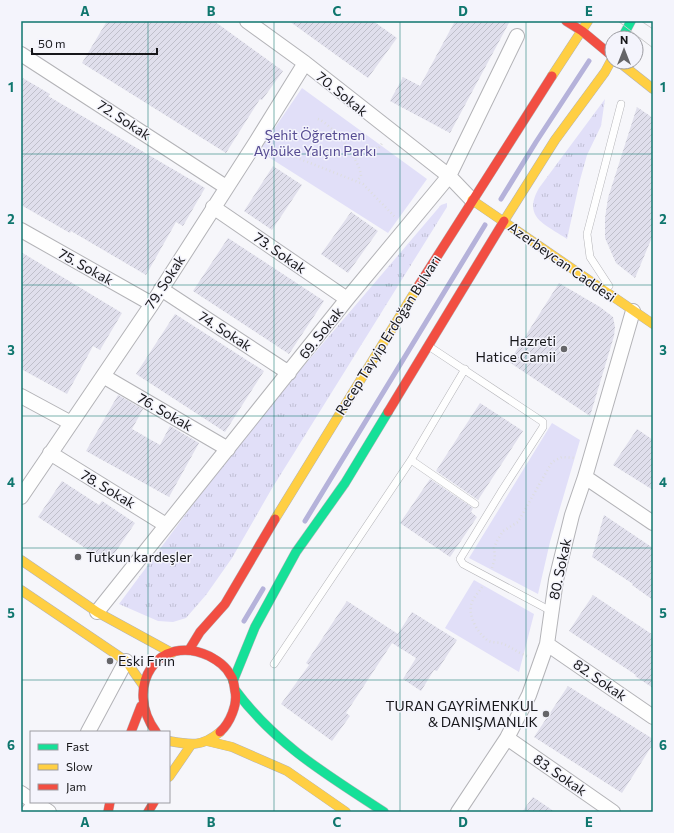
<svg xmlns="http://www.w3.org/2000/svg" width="674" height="833" viewBox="0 0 674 833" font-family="Commissioner,sans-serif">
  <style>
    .grass { fill: url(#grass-tufts) }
    .park { fill: #e1dff8 }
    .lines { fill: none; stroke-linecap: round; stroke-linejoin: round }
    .stream { stroke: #b5b2da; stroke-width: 5 }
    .building { fill: url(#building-hatch) }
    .lane-casing { stroke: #b3b3b7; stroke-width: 8 }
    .street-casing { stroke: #b3b3b7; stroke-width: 16 }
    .fast-casing { stroke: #b3b3b7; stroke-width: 10 }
    .slow-casing { stroke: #b3b3b7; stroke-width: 10 }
    .jam-casing { stroke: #b3b3b7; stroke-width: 10 }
    .path { stroke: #dddddf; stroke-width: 2.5; stroke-dasharray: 1 3; stroke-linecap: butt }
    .lane { stroke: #fefefe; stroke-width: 7 }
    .street { stroke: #fefefe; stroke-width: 14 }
    .fast { stroke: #16e098; stroke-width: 9 }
    .slow { stroke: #ffcf43; stroke-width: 9 }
    .jam { stroke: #f24e42; stroke-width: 9 }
    .tram { stroke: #cbcbcc; stroke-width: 1 }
    .grid { fill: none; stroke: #0f766e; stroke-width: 1; stroke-opacity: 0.55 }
    .poi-dot { fill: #656568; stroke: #f4f4fc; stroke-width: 1.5 }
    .labels { text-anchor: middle; stroke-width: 3; stroke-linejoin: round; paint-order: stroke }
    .street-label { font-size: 14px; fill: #17171a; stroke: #f4f4fc }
    .park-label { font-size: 14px; fill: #554b92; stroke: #f4f4fc }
    .poi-label { font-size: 14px; fill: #17171a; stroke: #f4f4fc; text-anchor: end }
    .neatline { fill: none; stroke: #0f766e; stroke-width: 1.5 }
    .grid-label { font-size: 13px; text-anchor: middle; font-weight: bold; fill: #0f766e }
  </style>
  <defs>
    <pattern id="grass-tufts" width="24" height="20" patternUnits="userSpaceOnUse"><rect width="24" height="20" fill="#e1dff8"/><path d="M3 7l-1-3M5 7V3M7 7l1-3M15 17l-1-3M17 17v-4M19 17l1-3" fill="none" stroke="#c0bfd4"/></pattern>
    <pattern id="building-hatch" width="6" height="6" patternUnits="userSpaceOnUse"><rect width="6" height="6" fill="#e0dfec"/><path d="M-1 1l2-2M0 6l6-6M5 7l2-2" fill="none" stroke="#bfbfca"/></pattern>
  </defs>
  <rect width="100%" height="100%" fill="#f6f6fa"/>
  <path class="grass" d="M605,99L601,126L587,155L580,180L567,239C545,224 522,218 539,188Z
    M447,203V207L271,490L232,558L206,595L186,618L173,622L158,621L119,604L197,499L284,389L441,205Z"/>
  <path class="park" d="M302,88L427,179L388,233L259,151Z
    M552,423L580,440L550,542L538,594L469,558Z
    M474,580L534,614L519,672L445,628Z"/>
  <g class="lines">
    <path class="stream" d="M501,199L536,142L589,61
      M305,521L485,225
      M244,621L263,589"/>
  </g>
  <path class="building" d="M107,21H214L283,71L262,100L260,99L226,153L82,63Z
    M289,21H373L397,38L368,78Z
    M455,21H510L450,133L390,101L403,77L420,86Z
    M21,77L50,94L48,96L205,188L183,226L176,222L146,275L71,231L70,233L21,205Z
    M637,107L653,118V235L635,278L616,263L605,238V218L608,198Z
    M273,166L302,185L272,230L244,211Z
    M351,212L378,231L348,273L321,254Z
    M228,238L324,301L289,354L193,291Z
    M21,252L122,313L100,350L93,346L67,394L21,369Z
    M559,283L600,307L613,317L615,327L614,336L590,416L509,362Z
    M175,314L264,371L225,432L136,374Z
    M118,395L143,409L132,429L160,445L170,426L199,443L169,497L86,451Z
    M480,403L523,431L478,500L436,471Z
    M637,429L653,440V490L613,465Z
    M430,479L473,508L471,512L477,517L450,557L400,523Z
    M62,481L99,505L102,501L135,523L108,563L38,517Z
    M604,515L653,548V600L632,585L633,584L592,557Z
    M593,595L653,635V688L635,676L636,675L569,631Z
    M347,601L398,634L346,713L350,716L332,741L281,704L309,665L306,663Z
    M412,612L457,640L437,671L434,670L421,691L403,679L416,658L392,643Z
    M568,686L653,739V744L622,793L534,737Z
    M533,797L555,812H522Z"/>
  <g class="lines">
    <g class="lane-casing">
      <path id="lane" d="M609,286L590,257L587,234L621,104
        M430,347L543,422V427L501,492L460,559L463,564L551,611
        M411,460L475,504
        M274,664L411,460L465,369"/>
    </g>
    <g class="street-casing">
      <path id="street" d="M247,21L305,63L449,176L472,200
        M21,54L226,187
        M213,207L347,299
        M21,230L152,304
        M161,289L289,373
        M103,376L228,449
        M21,396L71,423
        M50,453L166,525
        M585,477L653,523
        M21,497L152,304L256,142L305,63
        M97,612L347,299L449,176L517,36
        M547,644L653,717
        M88,732L126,661
        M507,738L613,812
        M21,793L31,800
        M28,812L35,803L49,812
        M458,812L507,738L529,695L547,644L556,580L572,515L585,477L633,311"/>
    </g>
    <g class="fast-casing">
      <path id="fast" d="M622,38L631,21
        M233,681L255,627L296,552L345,483L388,412
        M236,691C276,745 329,776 384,812"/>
    </g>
    <g class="slow-casing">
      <path id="slow" d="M619,62L653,89
        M552,76L588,21
        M472,200L653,324
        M504,221L555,140L605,72L612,59
        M275,519L419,285
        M21,560L97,612L172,653
        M21,590L126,661L143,685
        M169,741C191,745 202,747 220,732
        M207,741L232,747L287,771L346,812
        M169,777L191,745"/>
    </g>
    <g class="jam-casing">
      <path id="jam" d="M566,21L582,31L612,56
        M419,285L552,76
        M388,412L504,221
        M189,650L200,632L225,604L275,519
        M131,732L141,706
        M156,732C123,687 158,632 209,656C218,661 226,666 231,676C234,680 234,686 235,691C238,704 230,723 220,732
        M108,812L110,802
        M148,812L154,802"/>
    </g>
    <path class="path" d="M318,119C333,125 360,160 361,176L357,181
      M270,147L363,184L395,217
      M355,158C362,151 368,145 378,149L383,142
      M492,568L495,558L494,548L497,541L503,531L518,522L552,462L562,457L575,458
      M482,587C479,592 474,597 472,602C467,614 477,632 486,639C490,643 496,642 501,643C510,646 518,653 527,656"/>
    <use href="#lane" class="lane"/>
    <use href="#street" class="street"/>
    <use href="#fast" class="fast"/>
    <use href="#slow" class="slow"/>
    <use href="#jam" class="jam"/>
    <path class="tram" d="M618,21L653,48
      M641,21L653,29"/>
  </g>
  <path class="grid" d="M148,21V732M274,21V812M400,21V812M526,21V812M21,154H653M21,285H653M21,416H653M21,548H653M21,680H653M148,802V812"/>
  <g class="poi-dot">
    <circle cx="564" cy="349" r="4"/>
    <circle cx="78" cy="557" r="4"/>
    <circle cx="110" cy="661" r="4"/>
    <circle cx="546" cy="714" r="4"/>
  </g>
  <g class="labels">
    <g class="street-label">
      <text transform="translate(342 94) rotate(39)" y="5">70. Sokak</text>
      <text transform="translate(124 120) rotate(33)" y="5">72. Sokak</text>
      <text transform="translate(280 253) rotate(35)" y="5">73. Sokak</text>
      <text transform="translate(562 262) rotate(35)" y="5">Azerbeycan Caddesi</text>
      <text transform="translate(86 267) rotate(29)" y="5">75. Sokak</text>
      <text transform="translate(165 282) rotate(-57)" y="5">79. Sokak</text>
      <text transform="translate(225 331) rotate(33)" y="5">74. Sokak</text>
      <text transform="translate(321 333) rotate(-52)" y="5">69. Sokak</text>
      <text transform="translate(388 335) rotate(-58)" y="5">Recep Tayyip Erdoğan Bulvarı</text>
      <text transform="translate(165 412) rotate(30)" y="5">76. Sokak</text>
      <text transform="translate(108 489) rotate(31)" y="5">78. Sokak</text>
      <text transform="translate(560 569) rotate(-78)" y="5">80. Sokak</text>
      <text transform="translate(600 680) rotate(35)" y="5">82. Sokak</text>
      <text transform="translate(560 775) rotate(35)" y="5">83. Sokak</text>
    </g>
    <g class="park-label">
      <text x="315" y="140">Şehit Öğretmen<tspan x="315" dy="16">Aybüke Yalçın Parkı</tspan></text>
    </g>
    <g class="poi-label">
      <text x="556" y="346">Hazreti<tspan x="556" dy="16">Hatice Camii</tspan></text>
      <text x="86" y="562" text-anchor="start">Tutkun kardeşler</text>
      <text x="118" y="666" text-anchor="start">Eski Fırın</text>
      <text x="538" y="711">TURAN GAYRİMENKUL<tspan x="538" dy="16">&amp; DANIŞMANLIK</tspan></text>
    </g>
  </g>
  <rect width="674" height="833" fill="none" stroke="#f4f4fc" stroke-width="44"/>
  <rect x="30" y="731" width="140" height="72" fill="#f4f4fc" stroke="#9c9ca2"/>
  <rect x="38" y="744" width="20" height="6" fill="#16e098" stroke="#9c9ca2"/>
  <text x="66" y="751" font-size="12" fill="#17171a">Fast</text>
  <rect x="38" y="764" width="20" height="6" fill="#ffcf43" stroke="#9c9ca2"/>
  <text x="66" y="771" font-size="12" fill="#17171a">Slow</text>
  <rect x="38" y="784" width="20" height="6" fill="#f24e42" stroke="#9c9ca2"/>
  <text x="66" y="791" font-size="12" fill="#17171a">Jam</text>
  <g transform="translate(624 50)"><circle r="19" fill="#f4f4fc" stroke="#9c9ca2"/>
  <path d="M0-3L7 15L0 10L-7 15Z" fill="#656568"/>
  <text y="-6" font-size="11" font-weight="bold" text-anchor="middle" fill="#17171a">N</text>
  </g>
  <path d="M32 48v6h125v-6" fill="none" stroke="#17171a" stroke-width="2"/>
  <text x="38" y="48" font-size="12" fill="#17171a" stroke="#f4f4fc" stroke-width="3" paint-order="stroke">50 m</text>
  <rect x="22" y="22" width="630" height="789" class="neatline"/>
  <g class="grid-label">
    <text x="85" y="16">A</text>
    <text x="211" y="16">B</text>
    <text x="337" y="16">C</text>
    <text x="463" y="16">D</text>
    <text x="589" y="16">E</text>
    <text x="11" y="92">1</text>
    <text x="663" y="92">1</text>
    <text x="11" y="224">2</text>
    <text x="663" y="224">2</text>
    <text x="11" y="355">3</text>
    <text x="663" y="355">3</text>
    <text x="11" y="487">4</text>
    <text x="663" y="487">4</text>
    <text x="11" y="618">5</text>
    <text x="663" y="618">5</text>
    <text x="11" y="750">6</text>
    <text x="663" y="750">6</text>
    <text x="85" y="827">A</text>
    <text x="211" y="827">B</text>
    <text x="337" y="827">C</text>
    <text x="463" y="827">D</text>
    <text x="589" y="827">E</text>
  </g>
</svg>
